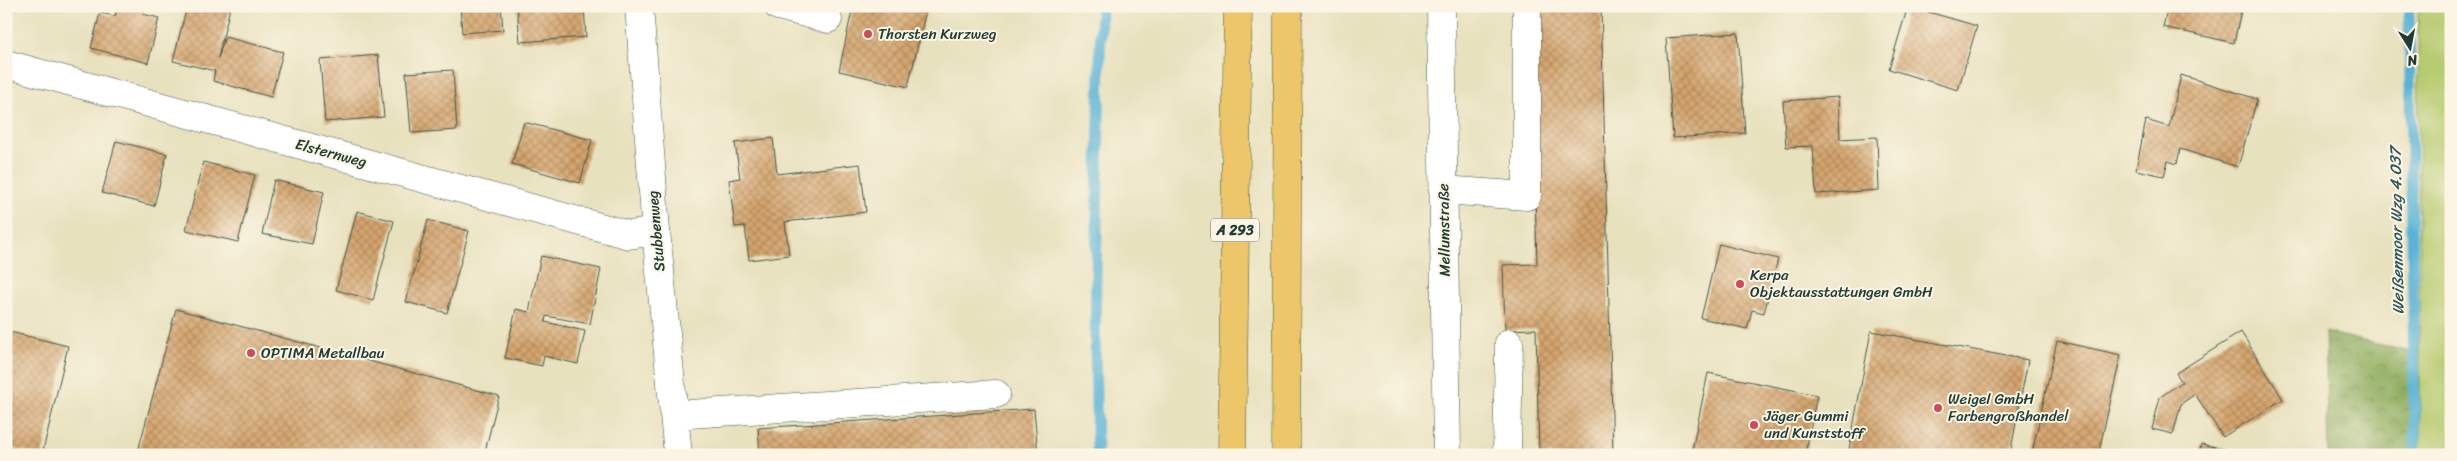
<svg xmlns="http://www.w3.org/2000/svg" width="2457" height="461" viewBox="0 0 2457 461" font-family="Sriracha,sans-serif">
  <style>
    .grass { fill: #b7cb6f; stroke: #6b8452 }
    .forest { fill: url(#forest-crowns); stroke: #58764b }
    .lines { fill: none; stroke-linecap: round; stroke-linejoin: round }
    .stream { stroke: #59b3d6; stroke-width: 11 }
    .building { fill: url(#building-cross-hatch) }
    .minor-casing { stroke: #3d5649; stroke-width: 29 }
    .highway-casing { stroke: #3d5649; stroke-width: 29 }
    .minor { stroke: #fff; stroke-width: 28 }
    .highway { stroke: #ecc669; stroke-width: 28 }
    .poi-dot { fill: #d1495b; stroke: #fcf5e5; stroke-width: 2 }
    .labels { text-anchor: middle; stroke-width: 4; stroke-linejoin: round; paint-order: stroke }
    .shield { fill: #fcf5e5; stroke: #617469; stroke-width: 1 }
    .shield-label { font-size: 14px; font-weight: bold; fill: #1f3d34 }
    .poi-label { font-size: 15px; fill: #1f3d34; stroke: #fcf5e5; text-anchor: start }
    .street-label { font-size: 15px; fill: #1f3d34; stroke: #fcf5e5 }
    .water-label { font-size: 16px; font-style: italic; fill: #2e5a5c; stroke: #fcf5e5 }
  </style>
  <defs>
    <pattern id="forest-crowns" width="20" height="18" patternUnits="userSpaceOnUse" patternTransform="scale(1.25)"><rect width="20" height="18" fill="#91af62"/><path d="M2 6a3 3 0 1 1 6 0M12 15a3 3 0 1 1 6 0" fill="none" stroke="#769052"/></pattern>
    <pattern id="building-cross-hatch" width="8" height="8" patternUnits="userSpaceOnUse" patternTransform="scale(1.25)"><rect width="8" height="8" fill="#d6a56e"/><path d="M0 0l8 8M0 8l8-8" fill="none" stroke="#ad885b"/></pattern>
  </defs>
  <rect width="100%" height="100%" fill="#fcf5e5"/>
  <filter id="ink" filterUnits="userSpaceOnUse"><feTurbulence type="fractalNoise" baseFrequency=".02" numOctaves="2"/><feDisplacementMap in="SourceGraphic" scale="10" xChannelSelector="R" yChannelSelector="G"/><feConvolveMatrix kernelMatrix="1 2 1 2 8 2 1 2 1" color-interpolation-filters="sRGB"/></filter>
  <filter id="wash" filterUnits="userSpaceOnUse"><feTurbulence type="fractalNoise" baseFrequency=".0096" numOctaves="4" result="noise"/><feDisplacementMap in="SourceGraphic" scale="20" xChannelSelector="R" yChannelSelector="G"/><feGaussianBlur stdDeviation="1.12" result="paint"/><feColorMatrix in="noise" values="0 0 0 0 0 0 0 0 0 0 0 0 0 0 0 0 0 1.4 0 .05"/><feComposite in="paint" operator="in"/></filter>
  <g filter="url(#wash)">
    <rect width="100%" height="100%" fill="#e8e1be"/>
    <path class="grass" d="M2418,6H2451V455H2420Z"/>
    <path class="forest" d="M2325,332L2420,354V455H2328Z"/>
    <g class="lines">
      <path class="stream" d="M2409,6L2415,455
        M1097,455L1095,338L1101,6"/>
    </g>
    <g id="blocks">
      <path class="building" d="M118,6H145L143,14L159,18L148,63L91,48L100,13L115,16Z
        M187,6L230,8L218,58L225,37L283,52L271,97L213,81L215,71L173,61Z
        M460,6H501L503,30L462,33Z
        M517,6H584L586,37L520,42Z
        M853,6H927L908,87L839,71Z
        M1530,6H1601L1613,455H1539L1536,329L1505,330L1503,265L1537,264Z
        M1908,6L1977,26L1958,90L1889,69Z
        M2168,6H2242L2234,43L2163,27Z
        M1738,33L1745,133L1673,138L1666,38Z
        M378,55L384,117L325,122L320,60Z
        M453,70L457,130L411,133L406,73Z
        M2181,75L2257,99L2238,167L2180,149L2177,164L2168,161L2164,176L2136,170L2146,120L2169,127Z
        M1838,97L1840,139L1877,137L1879,190L1816,194L1813,146L1786,147L1783,101Z
        M524,122L592,140L580,183L512,164Z
        M773,138L777,174L860,164L866,212L785,222L789,255L749,260L745,226L735,227L729,180L740,178L735,143Z
        M116,141L167,154L154,206L102,193Z
        M203,162L255,175L238,242L186,230Z
        M274,180L324,192L312,244L262,234Z
        M357,211L394,221L373,300L336,290Z
        M428,220L469,231L447,313L406,302Z
        M1719,244L1778,259L1764,313L1752,310L1747,329L1701,318Z
        M541,256L601,269L590,324L546,316L545,322L585,331L578,364L544,356L542,366L505,358L516,309L529,312Z
        M176,309L499,396L484,455H137Z
        M6,331L68,346L42,455L6,447Z
        M1871,331L2028,360L2010,455H1848Z
        M2241,332L2283,399L2223,437L2195,394L2181,404L2173,434L2152,429L2160,397L2182,382L2176,373Z
        M2057,341L2121,355L2098,455L2032,453Z
        M1708,373L1817,395L1805,455H1691Z
        M1034,409L1038,455H760L758,428Z
        M2201,444L2248,454V455H2199Z"/>
    </g>
  </g>
  <g filter="url(#ink)">
    <use href="#blocks" fill-opacity="0" stroke="#3d5649" stroke-width="1"/>
    <g class="lines">
      <g class="minor-casing">
        <path id="minor" d="M639,6L656,231L678,455
          M778,6L828,19
          M1441,6L1447,455
          M6,64L629,235L656,231
          M1443,190L1527,196V6
          M674,415L996,394
          M1507,455L1509,343"/>
      </g>
      <g class="highway-casing">
        <path id="highway" d="M1232,455L1238,6
          M1286,455L1288,6"/>
      </g>
      <use href="#minor" class="minor"/>
      <use href="#highway" class="highway"/>
    </g>
  </g>
  <g class="poi-dot">
    <circle cx="868" cy="34" r="5"/>
    <circle cx="1740" cy="284" r="5"/>
    <circle cx="251" cy="353" r="5"/>
    <circle cx="1938" cy="408" r="5"/>
    <circle cx="1754" cy="425" r="5"/>
  </g>
  <g class="labels">
    <rect class="shield" x="1211" y="218.5" width="48" height="23" rx="4"/>
    <g class="shield-label">
      <text x="1235" y="235">A 293</text>
    </g>
    <g class="poi-label">
      <text x="878" y="39">Thorsten Kurzweg</text>
      <text x="1750" y="280">Kerpa<tspan x="1750" dy="17">Objektausstattungen GmbH</tspan></text>
      <text x="261" y="358">OPTIMA Metallbau</text>
      <text x="1948" y="404">Weigel GmbH<tspan x="1948" dy="17">Farbengroßhandel</tspan></text>
      <text x="1764" y="421">Jäger Gummi<tspan x="1764" dy="17">und Kunststoff</tspan></text>
    </g>
    <g class="street-label">
      <text transform="translate(331 153) rotate(15)" y="5">Elsternweg</text>
      <text transform="translate(1444 230) rotate(-91)" y="5">Mellumstraße</text>
      <text transform="translate(656 231) rotate(-95)" y="5">Stubbenweg</text>
    </g>
    <g class="water-label">
      <text transform="translate(2396 231) rotate(-91)" y="6">Weißenmoor Wzg 4.037</text>
    </g>
  </g>
  <rect width="2457" height="461" fill="none" stroke="#fcf5e5" stroke-width="25"/>
  <g transform="translate(2410 48) rotate(169)" stroke="#fcf5e5" stroke-width="4" paint-order="stroke">
  <path d="M0-4L9 19L0 12L-9 19Z" fill="#1f3d34"/>
  <text y="-8" font-size="14" font-weight="bold" text-anchor="middle" fill="#1f3d34">N</text>
  </g>
</svg>
